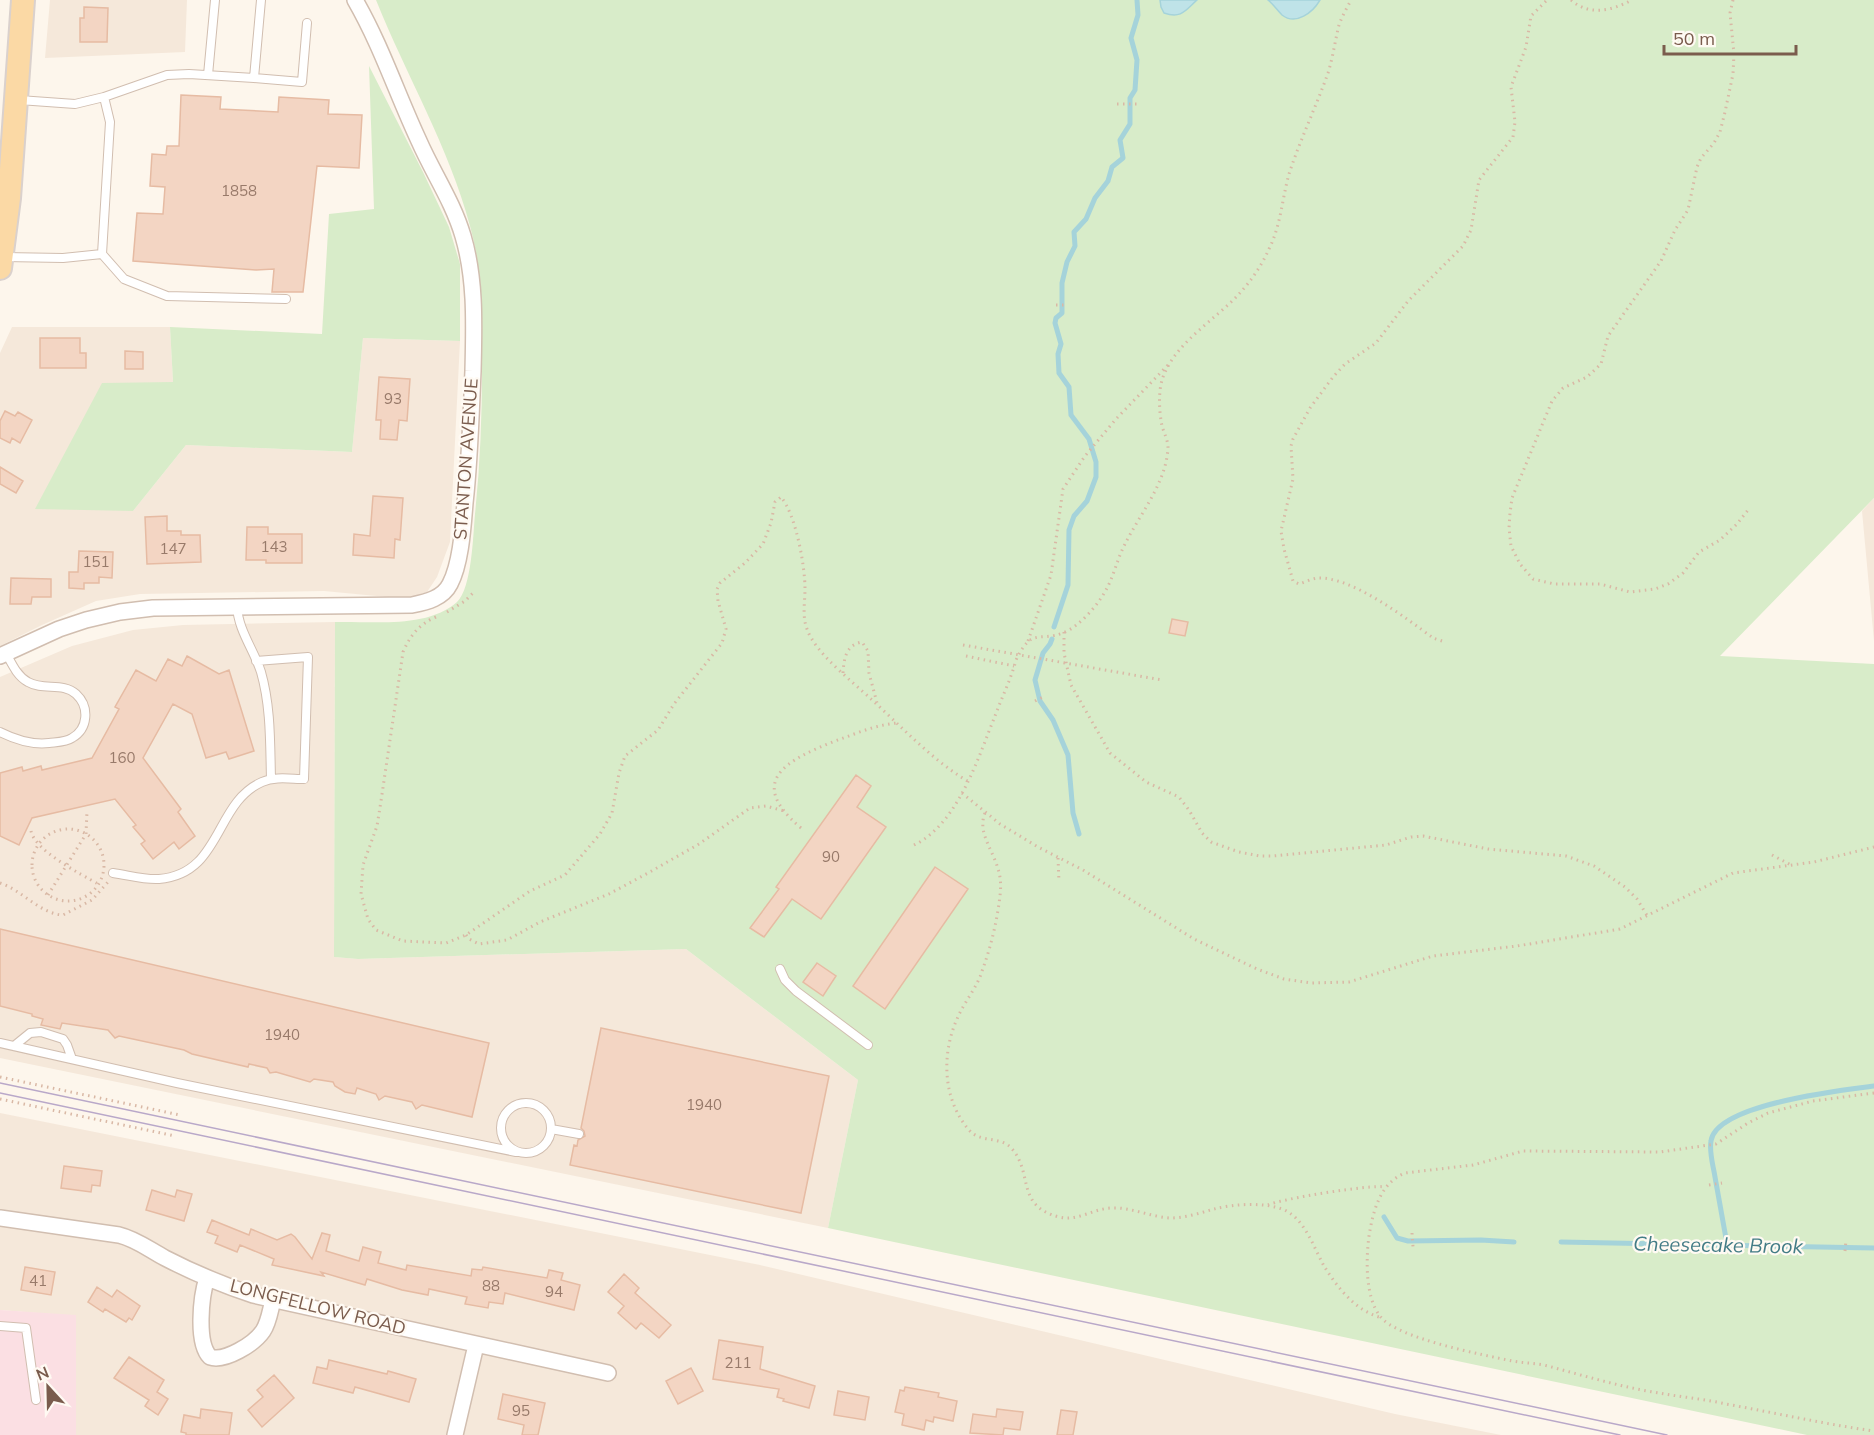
<svg xmlns="http://www.w3.org/2000/svg" width="1874" height="1435" viewBox="0 0 1874 1435" font-family="Mulish,sans-serif">
  <style>
    .residential { fill: #f5e8da }
    .medical { fill: #fbdfe3 }
    .green { fill: #d8ecc9 }
    .water { fill: #bfe3e8; stroke: #a5d3da; stroke-width: 1.5 }
    .lines { fill: none; stroke-linecap: round; stroke-linejoin: round }
    .stream { stroke: #a5d3da; stroke-width: 5 }
    .building { fill: #f3d5c3; stroke: #e6bba3; stroke-width: 1.5 }
    .lane-casing { stroke: #d1beb0; stroke-width: 10 }
    .street-casing { stroke: #d1beb0; stroke-width: 18 }
    .primary-casing { stroke: #dad1cd; stroke-width: 26 }
    .path { stroke: #d9b8a5; stroke-width: 3; stroke-dasharray: 1.5 4.5; stroke-linecap: butt }
    .lane { stroke: #fff; stroke-width: 8 }
    .street { stroke: #fff; stroke-width: 15 }
    .primary { stroke: #fbd9a5; stroke-width: 22 }
    .tram { stroke: #b9a8c9; stroke-width: 1.5 }
    .path-bridge { stroke: #d9b8a5; stroke-width: 3; stroke-dasharray: 1.5 4.5; stroke-linecap: butt }
    .labels { text-anchor: middle; stroke-width: 4.5; stroke-linejoin: round; paint-order: stroke }
    .number-label { font-size: 15px; fill: #987a6a }
    .street-label { font-size: 18px; fill: #7a5c4d; stroke: #fffaf3 }
    .water-label { font-size: 20px; font-style: italic; fill: #437c86; stroke: #fffaf3 }
  </style>
  <rect width="100%" height="100%" fill="#fdf6ec"/>
  <path class="residential" d="M50,0H187L185,52L45,58Z
    M12,327H170L173,382L133,511L186,445L352,452L363,338L460,341L450,542L437,577L427,592L408,599L324,591L140,594L96,601L42,625L0,646V353Z
    M1874,498V641L1862,511Z
    M335,622L334,957L358,959L686,949L858,1080L828,1228L0,1058V677L72,646L133,630L183,625Z
    M0,1113L760,1265L1395,1414L1501,1435H76V1316L0,1310Z"/>
  <path class="medical" d="M0,1310L76,1315V1435H0Z"/>
  <path class="green" d="M376,0H1874V498L1720,656L1874,664V1435H1807L828,1228L858,1080L686,949L358,959L334,957L335,622C373,621 426,629 457,602C472,588 473,535 475,514C480,466 482,418 482,370C482,321 483,273 470,226C449,147 406,75 376,0Z
    M369,66L423,172L449,227L460,264V341L363,338L352,452L186,445L133,511L35,509L102,383L173,382L170,327L322,334L329,214L374,209Z"/>
  <path class="water" d="M1160,0H1197C1185,11 1181,19 1164,13L1161,7Z
    M1268,0H1320C1313,12 1296,26 1282,15C1277,10 1273,4 1268,0Z"/>
  <g class="lines">
    <path class="stream" d="M1054,627L1068,585L1069,530L1074,516L1087,501L1096,477V462L1089,439L1071,415L1069,387L1059,373L1058,354L1061,344L1055,323L1056,318L1062,313V283L1067,262L1075,246L1074,232L1086,219L1095,198L1108,181L1112,167L1123,158L1120,140L1130,124V98L1135,90L1137,60L1131,38L1138,15L1137,0
      M1052,639L1050,644L1043,653L1035,680L1040,701L1053,720L1068,755L1073,813L1079,834
      M1384,1217L1397,1238L1408,1241L1481,1240L1514,1242
      M1561,1242L1874,1248
      M1727,1244C1723,1222 1719,1199 1715,1177C1713,1165 1709,1152 1711,1141C1716,1104 1843,1090 1874,1086"/>
  </g>
  <path class="building" d="M84,7L108,8L107,42H80V18H84Z
    M181,95L221,97L220,109L278,112L279,97L329,100L328,114L362,115L359,168L317,166L303,292H272L274,269L256,270L133,261L137,213L163,214L165,187L150,186L152,154L166,155L167,146H179Z
    M40,338H80V353H86V368H40Z
    M125,351L143,352V369H125Z
    M379,377L410,379L407,421L399,420L397,440L380,439L381,420H376Z
    M5,411L15,416L18,412L32,420L20,443L12,438L10,443L0,438V421Z
    M0,467L23,481L16,493L0,484Z
    M373,496L403,498L400,540L395,539L394,558L353,555L354,534L370,536Z
    M167,516V531H181V535H200L201,562L147,564L145,517Z
    M247,527H268V534H302V563H266V560H246Z
    M79,551L113,552L112,578L99,577V583H84V589L69,588V572H78Z
    M11,578L51,579V597H32L31,604H10Z
    M1172,619L1188,622L1185,636L1169,633Z
    M187,656L219,674L229,670L254,751L229,759L226,752L206,758L192,714L173,704L143,758L181,809L178,812L195,836L179,849L174,842L153,859L141,844L145,841L133,827L136,825L115,799L32,818L19,845L0,836V773L22,767L23,771L41,766L42,770L92,758L119,709L115,707L136,670L156,681L168,659L182,666Z
    M856,775L871,786L857,807L886,827L821,919L792,899L764,937L750,928L779,889L776,887Z
    M935,867L968,889L885,1009L853,986Z
    M0,929L489,1043L472,1117L422,1105L416,1109L412,1102L385,1096L379,1100L376,1094L357,1088L355,1094L345,1092L335,1086L333,1082L314,1079L310,1082L276,1072L270,1073L267,1068L249,1064L248,1067L192,1054L184,1050L119,1036L115,1038L108,1030L62,1023L60,1029L41,1025L43,1019L32,1016V1014L0,1006Z
    M817,963L836,976L823,996L803,982Z
    M601,1028L829,1076L801,1213L570,1165L574,1145L577,1146L578,1140L585,1136L584,1131L581,1128Z
    M64,1166L102,1171L100,1186L92,1185L91,1192L61,1188Z
    M152,1190L175,1197L177,1190L192,1194L184,1221L146,1210Z
    M212,1220L249,1235L251,1229L277,1240L291,1234L295,1237L312,1259L322,1233L330,1235L326,1251L359,1261L363,1247L381,1252L378,1263L406,1270L407,1265L471,1276L472,1269L482,1270L483,1267L547,1278L549,1270L563,1273L561,1280L580,1285L574,1310L505,1293L503,1304L489,1302L488,1308L465,1304L467,1297L429,1289L428,1295L402,1290L367,1279L365,1285L321,1272L324,1276L272,1265L274,1259L240,1245L237,1252L215,1243L218,1236L207,1232Z
    M25,1267L55,1272L51,1295L21,1290Z
    M624,1274L639,1288L635,1293L671,1325L659,1338L641,1323L636,1329L618,1313L624,1306L608,1292Z
    M97,1287L112,1297L117,1290L140,1306L132,1320L129,1318L126,1322L105,1309L103,1312L88,1302Z
    M719,1340L763,1347L760,1369L815,1386L809,1408L783,1401L784,1399L777,1397L779,1389L713,1379Z
    M129,1357L164,1380L157,1392L168,1399L158,1415L145,1406L149,1400L114,1378Z
    M329,1360L387,1374L388,1371L416,1379L409,1402L355,1387L353,1393L313,1383L317,1367L327,1369Z
    M691,1368L703,1391L678,1404L666,1381Z
    M274,1375L294,1398L262,1427L248,1410L263,1397L257,1390Z
    M905,1387L939,1393L938,1397L957,1401L953,1421L934,1417L933,1422L926,1420L924,1430L902,1425L904,1414L895,1412L900,1390L904,1391Z
    M838,1391L869,1397L865,1420L834,1415Z
    M503,1394L545,1403L538,1435H522L524,1425L498,1419Z
    M201,1409L232,1413L229,1435H186V1433L181,1432L184,1415L200,1418Z
    M997,1409L1023,1412L1020,1430L1004,1428L1003,1435L970,1433L973,1414L996,1417Z
    M1061,1410L1077,1412L1073,1435H1057Z"/>
  <g class="lines">
    <g class="lane-casing">
      <path id="lane" d="M208,75L215,0
        M254,78L302,82L307,23
        M104,97L167,75L189,74L254,78L261,0
        M102,254L124,279L167,296L286,299
        M4,257L63,258L102,254L110,122L104,97L75,104L19,100
        M237,606C238,630 254,650 261,672C271,707 270,743 271,779
        M0,732C16,740 32,745 49,743C57,742 66,742 72,738C88,729 90,707 76,694C63,682 43,691 28,682C17,676 12,664 6,653
        M113,873C128,875 144,880 159,879C222,874 214,803 262,782C275,776 291,779 304,779L308,657L256,661
        M780,969L785,980L796,991L868,1045
        M0,1043L177,1083L516,1152
        M14,1046L30,1033L41,1032L63,1039L67,1045L72,1059
        M501 1128a25 25 0 1 1 50 0a25 25 0 1 1-50 0Z
        M551,1129L579,1134
        M0,1326L26,1328L36,1400"/>
    </g>
    <g class="street-casing">
      <path id="street" d="M0,656L59,629L86,620L120,612L153,608L412,605C427,602 443,598 450,584C461,563 463,527 465,503C470,459 471,416 473,371C474,326 476,280 463,236C453,202 433,173 419,141C397,94 381,45 355,0
        M0,1218L119,1235C136,1239 150,1250 165,1258C194,1273 223,1285 253,1295L608,1373
        M207,1278C201,1296 196,1343 210,1357C225,1362 254,1344 263,1331C269,1322 270,1311 273,1300
        M455,1435L476,1345"/>
    </g>
    <g class="primary-casing">
      <path id="primary" d="M0,268L9,198L23,0"/>
    </g>
    <path class="path" d="M1571,0C1589,16 1611,11 1632,0
      M1733,0L1730,13L1734,54L1733,74L1725,112L1720,132L1714,143L1701,158L1697,167L1688,210L1675,230L1661,261L1608,336L1601,364L1587,377L1563,388L1552,401L1512,498L1510,513L1509,528L1511,546L1520,564L1533,579L1554,584H1600L1630,592L1655,589L1668,584L1683,573L1699,552L1720,540L1737,524L1748,510
      M1117,104H1140
      M1056,305H1066
      M447,612L465,601L475,591
      M436,617C419,624 410,636 403,652L381,801L377,826L363,865L361,894L368,919L376,930L403,941L446,943L466,935L530,891L565,875L600,834L612,813L619,773L625,756L658,730L674,704L722,643L726,629L718,601L717,589L720,583L745,563L763,544L771,523L775,502L781,497C796,515 805,566 805,589C805,602 802,616 807,629C815,653 853,682 871,699C903,728 932,760 969,782
      M1064,632V653L1071,685L1110,753L1146,782L1179,797L1189,810L1202,833L1211,842L1239,852L1260,856H1273L1386,845L1411,837L1423,836L1488,849L1566,856L1594,866L1625,887L1637,899L1648,917
      M1028,641L1051,575L1063,489L1085,456L1116,419L1168,365
      M1442,641L1433,638C1406,618 1351,576 1317,578C1311,579 1305,582 1299,584L1293,581L1284,549L1281,531L1293,479L1291,446L1293,439L1310,408L1333,377L1345,364L1376,343L1408,301L1463,246L1471,230L1479,180L1513,137L1515,122L1511,87L1526,47L1531,16L1547,0
      M966,656L1014,666
      M843,673C844,658 846,645 862,642L868,651L869,673L877,703
      M1035,701L1043,697
      M962,793L1000,824L1038,847L1083,870L1194,939L1257,969L1284,979L1311,983L1349,982L1433,956L1517,946L1620,929L1733,873L1814,862L1874,847
      M985,813C977,832 993,850 998,869C1001,878 1001,886 1000,896C997,921 991,947 982,971C977,988 964,1002 957,1019C941,1055 943,1100 969,1130C981,1144 1002,1135 1013,1150C1033,1175 1016,1206 1059,1217C1077,1222 1094,1208 1112,1208C1131,1207 1151,1217 1170,1218C1185,1218 1200,1213 1214,1209C1234,1204 1262,1202 1282,1209C1304,1217 1313,1246 1324,1266C1337,1287 1355,1310 1379,1317
      M801,828C745,781 787,760 835,741C855,734 875,725 897,723
      M32 865a36 36 0 1 1 72 0a36 36 0 1 1-72 0Z
      M31,831C35,851 81,874 98,884
      M914,845C958,824 978,758 995,716C1002,697 1011,679 1016,660C1032,627 1038,642 1063,633C1080,626 1099,604 1107,588C1114,575 1117,560 1124,546C1139,515 1166,484 1168,448C1168,440 1164,433 1162,426C1159,411 1158,391 1163,377C1176,342 1215,320 1239,294C1251,281 1262,265 1269,249C1281,225 1282,199 1289,174C1300,140 1316,107 1328,73C1333,57 1335,41 1339,25C1342,16 1347,8 1351,0
      M1772,855L1791,865
      M1058,858L1059,882
      M0,883C22,890 40,914 63,915L92,900L108,882
      M48,895L86,834L87,811
      M466,935L469,939L479,944L507,940L540,922L609,894L648,873L699,844L750,808L766,806L784,811
      M0,1077L180,1115
      M1874,1093L1813,1101L1768,1113L1748,1123L1716,1144L1660,1152L1523,1151L1473,1165L1405,1173C1380,1183 1373,1211 1369,1236C1366,1259 1365,1297 1380,1316C1395,1338 1484,1355 1512,1361C1523,1363 1533,1363 1544,1365C1582,1375 1620,1387 1659,1393C1681,1397 1704,1399 1726,1404C1776,1413 1824,1424 1874,1431
      M0,1099L175,1136
      M1709,1185L1722,1183
      M1268,1205C1280,1199 1372,1184 1385,1187
      M1412,1233L1413,1247
      M1845,1251L1846,1240"/>
    <use href="#lane" class="lane"/>
    <use href="#street" class="street"/>
    <use href="#primary" class="primary"/>
    <path class="tram" d="M0,1083L1667,1435
      M0,1093L1620,1435"/>
    <path class="path-bridge" d="M963,645L1162,680"/>
  </g>
  <g class="labels">
    <g class="number-label">
      <text x="239" y="196">1858</text>
      <text x="393" y="404">93</text>
      <text x="274" y="552">143</text>
      <text x="173" y="554">147</text>
      <text x="96" y="567">151</text>
      <text x="122" y="763">160</text>
      <text x="831" y="862">90</text>
      <text x="282" y="1040">1940</text>
      <text x="704" y="1110">1940</text>
      <text x="38" y="1286">41</text>
      <text x="491" y="1291">88</text>
      <text x="554" y="1297">94</text>
      <text x="738" y="1368">211</text>
      <text x="521" y="1416">95</text>
    </g>
    <g class="street-label">
      <text transform="translate(466 459) rotate(-86)" y="6">STANTON AVENUE</text>
      <text transform="translate(318 1307) rotate(14)" y="6">LONGFELLOW ROAD</text>
    </g>
    <g class="water-label">
      <text transform="translate(1718 1245) rotate(1)" y="7">Cheesecake Brook</text>
    </g>
  </g>
  <g transform="translate(48 1387) rotate(338)" stroke="#fffaf3" stroke-width="4.5" paint-order="stroke">
  <path d="M0-4.5L10 22L0 15L-10 22Z" fill="#7a5c4d"/>
  <text y="-9" font-size="16" font-weight="bold" text-anchor="middle" fill="#7a5c4d">N</text>
  </g>
  <path d="M1664 45v9h132v-9" fill="none" stroke="#7a5c4d" stroke-width="3"/>
  <text x="1673" y="45" font-size="18" fill="#7a5c4d" stroke="#fffaf3" stroke-width="4.5" paint-order="stroke">50 m</text>
</svg>
